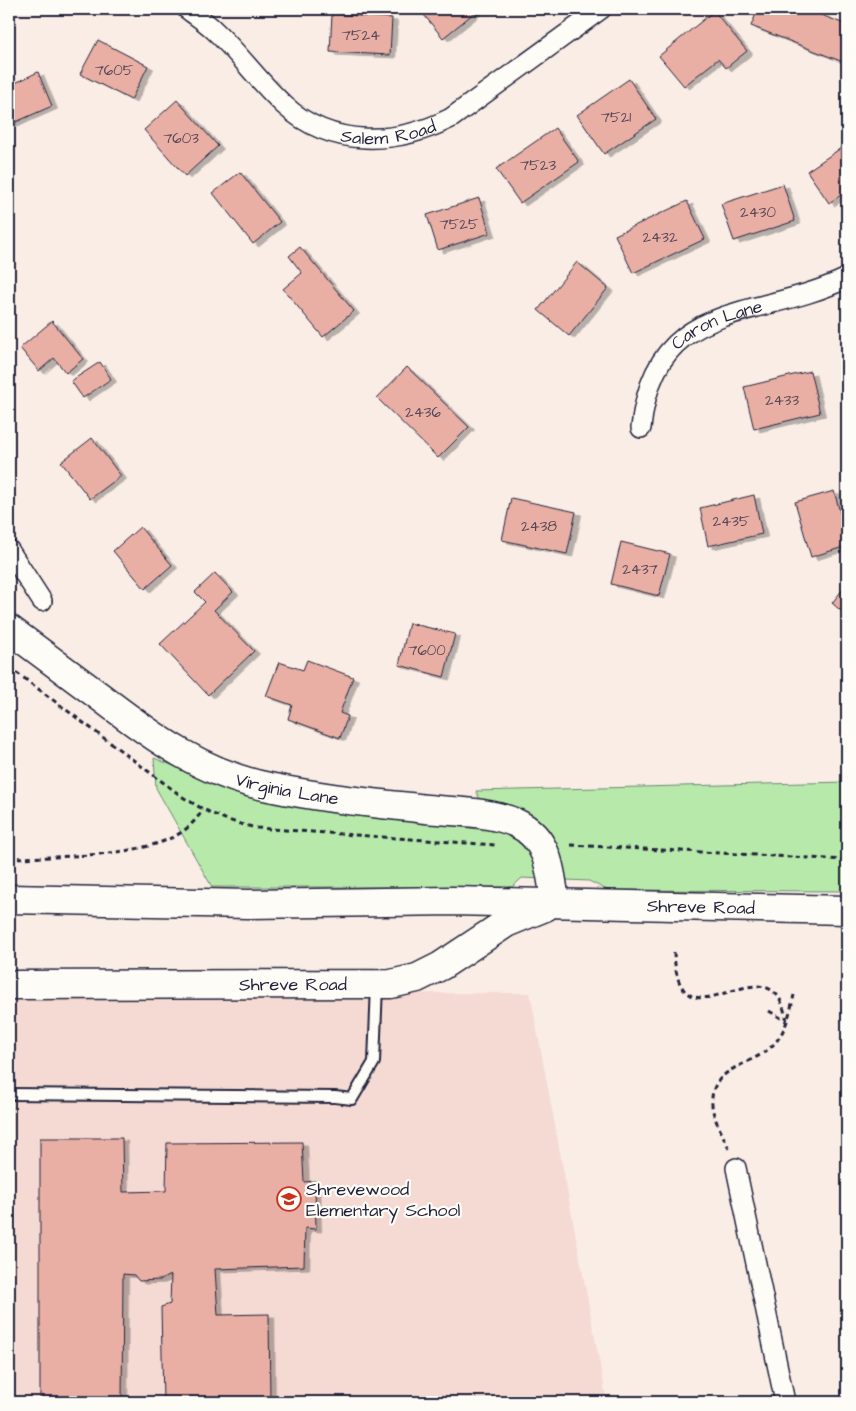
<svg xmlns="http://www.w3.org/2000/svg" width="856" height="1411" viewBox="0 0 856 1411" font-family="'Architects Daughter',sans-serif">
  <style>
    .built { fill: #f4dad2 }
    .green { fill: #b7eaaa; stroke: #6c8672 }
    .building { fill: #e9afa4; stroke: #22223b; filter: url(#shadow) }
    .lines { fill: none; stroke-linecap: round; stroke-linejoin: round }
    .lane-casing { stroke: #22223b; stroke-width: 14 }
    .street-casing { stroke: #22223b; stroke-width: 22 }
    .secondary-casing { stroke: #22223b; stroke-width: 31 }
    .path { stroke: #22223b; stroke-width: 3; stroke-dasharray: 5 4; stroke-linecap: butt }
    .lane { stroke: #fdfcf7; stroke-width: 10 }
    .street { stroke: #fdfcf7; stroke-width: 19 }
    .secondary { stroke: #fdfcf7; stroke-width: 28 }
    .labels { text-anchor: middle; stroke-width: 4.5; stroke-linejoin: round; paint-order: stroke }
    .number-label { font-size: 15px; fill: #544555 }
    .street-label { font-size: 18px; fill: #22223b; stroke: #fdfcf7 }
    .poi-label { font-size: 18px; fill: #22223b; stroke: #fdfcf7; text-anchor: start }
  </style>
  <defs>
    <filter id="shadow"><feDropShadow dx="5.5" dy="3" stdDeviation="0" flood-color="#0004"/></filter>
  </defs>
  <rect width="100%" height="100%" fill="#f9ede6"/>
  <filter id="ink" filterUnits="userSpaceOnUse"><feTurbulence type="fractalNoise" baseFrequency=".02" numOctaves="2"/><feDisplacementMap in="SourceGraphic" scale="10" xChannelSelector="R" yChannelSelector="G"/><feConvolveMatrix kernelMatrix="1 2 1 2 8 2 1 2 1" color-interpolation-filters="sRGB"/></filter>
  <g filter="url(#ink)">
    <path class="built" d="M530,993L607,1402H9V995Z"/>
    <path class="green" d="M154,758L253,798L294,806L493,831L476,791L847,782V891L607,890L589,881L522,878L512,887H212L156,788Z"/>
    <path class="building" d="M419,9H479L443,38Z
      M758,9H806L847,25V51L843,62L751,26Z
      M714,11L747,51L726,68L718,59L684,86L659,56Z
      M332,14L392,18L390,55L330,52Z
      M98,40L148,66L131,100L80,74Z
      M38,72L52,106L9,125V86Z
      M629,79L656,119L604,154L577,115Z
      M177,100L218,146L185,176L144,130Z
      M555,128L579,162L520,203L496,169Z
      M847,144V191L829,203L807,171Z
      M240,172L280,222L253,244L213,193Z
      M783,184L795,221L734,241L721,204Z
      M479,198L490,233L438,250L427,215Z
      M687,201L705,239L633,273L615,235Z
      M300,247L354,311L323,337L283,289L302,273L289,256Z
      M577,262L608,288L569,336L538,310Z
      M52,321L83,359L66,373L54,358L39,371L20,348Z
      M100,362L111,379L83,398L71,381Z
      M407,367L469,427L438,458L377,398Z
      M810,371L820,413L754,429L744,387Z
      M92,438L121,476L90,499L61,462Z
      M834,491L847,537V546L811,557L795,502Z
      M754,495L762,534L708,546L700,508Z
      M511,498L576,512L567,554L502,540Z
      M140,527L172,565L145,589L113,551Z
      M621,542L670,554L659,596L611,584Z
      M215,573L233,592L214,610L254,651L208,695L160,644L205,602L195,592Z
      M847,584V616L832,603Z
      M409,623L455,634L444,677L399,665Z
      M307,660L353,677L340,713L348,716L340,738L288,719L292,705L266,696L279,662L303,670Z
      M40,1138H122L123,1192L166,1191L167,1143L302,1142L304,1182L315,1181L316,1229L305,1228L304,1266L215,1269L218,1315L269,1314L270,1401L163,1402L161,1307L170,1304L171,1275L160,1280L139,1281L134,1275L123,1274L122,1402H40Z"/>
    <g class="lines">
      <g class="lane-casing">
        <path id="lane" d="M9,1094L335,1097L352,1099L374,1062L377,985"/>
      </g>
      <g class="street-casing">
        <g id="street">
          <path id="s1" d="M187,9C196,16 206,22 214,30C239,53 259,82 284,105C332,149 397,145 451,118L601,9"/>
          <path id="s2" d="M641,428C654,296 756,322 847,278"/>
          <path d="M9,550L42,601"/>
          <path d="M736,1168L785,1402"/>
        </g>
      </g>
      <g class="secondary-casing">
        <g id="secondary">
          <path id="s3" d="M9,629C40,652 72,676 103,699C154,738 204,774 269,787C321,798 374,803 426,809C455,812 489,811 516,823C549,838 551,872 555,903"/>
          <path id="s4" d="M9,899L249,904L453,901L847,910"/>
          <path id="s5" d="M9,985L391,984L417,978L441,966L506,923L545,907"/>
        </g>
      </g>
      <path class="path" d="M9,667L180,795C205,812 228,822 257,828L495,845
        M571,845L847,860
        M9,858C53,857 137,857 175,836C187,830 195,821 203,810
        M674,952C678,1046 747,960 777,995C783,1002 784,1012 787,1020
        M769,1011L786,1021
        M729,1149C724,1136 713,1119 712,1105C709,1066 752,1067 773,1045C786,1032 790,1012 794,995"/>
      <use href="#lane" class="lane"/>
      <use href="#street" class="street"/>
      <use href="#secondary" class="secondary"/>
    </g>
  </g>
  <defs>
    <g id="school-ring" transform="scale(1.25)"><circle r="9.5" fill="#fdfcf7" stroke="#c8321e" stroke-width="1.5"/><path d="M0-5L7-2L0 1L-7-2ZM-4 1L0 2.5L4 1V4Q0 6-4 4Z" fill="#c8321e"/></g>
  </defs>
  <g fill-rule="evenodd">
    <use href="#school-ring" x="289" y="1199"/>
  </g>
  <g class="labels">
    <g class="number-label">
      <text x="361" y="40">7524</text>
      <text x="114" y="75">7605</text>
      <text x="616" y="122">7521</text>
      <text x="181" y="143">7603</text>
      <text x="538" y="170">7523</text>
      <text x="758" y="217">2430</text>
      <text x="459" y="229">7525</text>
      <text x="660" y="242">2432</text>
      <text x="782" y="405">2433</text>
      <text x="423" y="417">2436</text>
      <text x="731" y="526">2435</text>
      <text x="539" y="531">2438</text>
      <text x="640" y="574">2437</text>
      <text x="427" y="655">7600</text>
    </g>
    <g class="street-label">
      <text dy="6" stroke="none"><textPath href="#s1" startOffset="250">Salem Road</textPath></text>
      <text dy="6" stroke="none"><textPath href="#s2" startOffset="139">Caron Lane</textPath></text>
      <text dy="6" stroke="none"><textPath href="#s3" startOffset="325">Virginia Lane</textPath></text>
      <text dy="6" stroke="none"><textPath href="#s4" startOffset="692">Shreve Road</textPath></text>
      <text dy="6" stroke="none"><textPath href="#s5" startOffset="284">Shreve Road</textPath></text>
    </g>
    <g class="poi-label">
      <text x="306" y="1195">Shrevewood<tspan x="306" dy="21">Elementary School</tspan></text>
    </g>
  </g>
  <rect width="856" height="1411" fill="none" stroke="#fdfcf7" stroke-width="30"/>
  <rect x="15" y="15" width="826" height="1381" fill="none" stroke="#22223b" stroke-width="2" filter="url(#ink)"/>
</svg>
